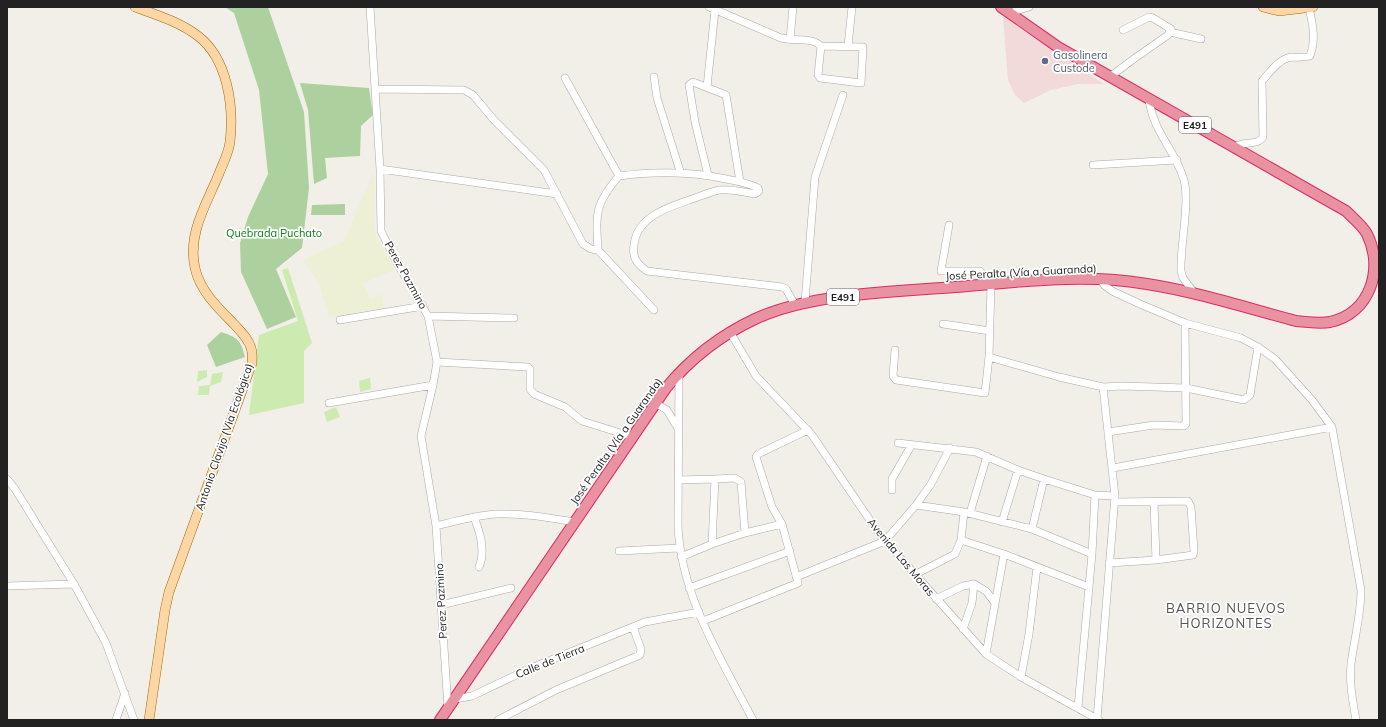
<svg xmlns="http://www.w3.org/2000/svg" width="1386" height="727" viewBox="0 0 1386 727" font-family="Mulish,sans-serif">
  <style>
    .commercial { fill: #f2dad9 }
    .farmland { fill: #eef0d5 }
    .grass { fill: #cdebb0 }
    .forest { fill: #add19e }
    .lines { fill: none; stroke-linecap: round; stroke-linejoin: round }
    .minor-casing { stroke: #a9a9a9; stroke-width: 8 }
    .major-casing { stroke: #a06b00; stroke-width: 10 }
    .highway-casing { stroke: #dc2a67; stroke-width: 12 }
    .minor { stroke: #fff; stroke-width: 7 }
    .major { stroke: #fcd6a4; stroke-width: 9 }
    .highway { stroke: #e892a2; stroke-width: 10 }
    .service-dot { fill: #5c6f8a; stroke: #fff; stroke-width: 1.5 }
    .labels { text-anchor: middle; stroke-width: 3.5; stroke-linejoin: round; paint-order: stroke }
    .shield { fill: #fff; stroke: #646464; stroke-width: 1 }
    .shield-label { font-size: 10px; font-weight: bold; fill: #222 }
    .service-label { font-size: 11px; fill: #4e5e75; stroke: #fff; text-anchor: start }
    .park-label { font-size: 11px; fill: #0c8416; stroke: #fff }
    .street-label { font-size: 11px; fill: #222; stroke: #fff }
    .quarter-label { font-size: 13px; letter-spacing: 1px; fill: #555; stroke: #fff }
  </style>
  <rect width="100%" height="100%" fill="#f2efe9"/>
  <path class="commercial" d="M1003,17L1104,84H1078L1051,90L1024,103L1015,95L1008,80Z"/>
  <path class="farmland" d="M374,171L375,233L395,270L363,283L371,300L382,294L384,309L372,313L329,317L318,281L303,260L344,241Z"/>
  <path class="grass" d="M288,268L312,343L304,351V403L249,415L259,335L298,321L282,270Z
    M207,370V377L197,382L198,371Z
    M223,372L221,382L210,386L209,395H198L199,386L210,385L212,374Z
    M370,378L371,389L360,392L359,381Z
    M336,407L340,417L327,422L324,412Z"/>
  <path class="forest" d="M225,7H268L304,112L309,188L302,248L276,269L296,317L267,329L241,272L240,243L248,217L268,174L259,90L234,13Z
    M300,83L369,88L373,115L361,126L360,156L325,158L327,178L314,184L308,110Z
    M345,204V215H311L312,205Z
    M221,332C237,337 241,340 245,357L216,367L207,345Z"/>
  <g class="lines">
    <g class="minor-casing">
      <path id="minor" d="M370,7L380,169L381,231L396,261L428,316L437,362L433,385L421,436L436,526L448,708
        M709,7L781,38C793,41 812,37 821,46
        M1009,13L1029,7
        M1170,32L1201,39
        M790,40L793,7
        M821,46L863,47L861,83L820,78L818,75Z
        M848,46L852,7
        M1111,76L1135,58L1168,35L1171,29L1153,18L1149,17L1123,30
        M654,77L657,98L680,171
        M565,78L619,176
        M707,87L715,10
        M376,89L464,90L473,95L494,120L544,170L583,244L591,249L598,250C596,214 594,205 619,176C656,171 690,171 726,179C737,181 748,183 758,188L759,191L755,194C744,192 730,189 719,190C710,192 701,196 692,199C669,207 637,216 634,245C632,258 637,264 647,271L782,287L786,289L795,305
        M1149,100C1154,134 1175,149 1184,180C1190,203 1180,246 1181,271L1183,278L1195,294
        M1235,147C1244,140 1256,147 1263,137L1262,81C1270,72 1279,59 1291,57C1298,57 1303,58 1310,56C1316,40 1313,25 1309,8
        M1093,165L1177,160
        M380,169L557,194
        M708,175L695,122L689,85L693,82L726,95L740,182
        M598,250L654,310
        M1101,280L1104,285L1112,291L1140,304L1185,323L1241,338L1258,347L1275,359L1312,400L1332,427L1361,590C1361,615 1354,640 1351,664C1349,683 1353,702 1356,720
        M805,302L815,177L843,95
        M428,316L514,318
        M340,320L423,306
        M943,324L990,331
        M730,332L756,376L812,435L880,535L986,654L1021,677L1099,720
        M895,350L893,376L896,380L985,393L989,357L991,284L980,271H941L949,225
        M989,357L1059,377L1103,387L1122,386L1186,388L1244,400L1250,395L1258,347
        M437,362L528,367L530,369V389L534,394L565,407L582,421L633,437
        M679,373L678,526C681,596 721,659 753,720
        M329,403L433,385
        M655,403L667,410L677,427
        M1108,432L1154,425L1184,426L1186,424L1185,323
        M898,443L976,452L1018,470L1044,479L1095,495L1115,496
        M1113,468L1332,427
        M7,479L15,489L74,584L106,643L134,720
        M715,479L735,478L741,482L745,533
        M678,480L715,479L712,544L681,557
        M892,490V479L911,446
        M1154,502L1156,560
        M916,505L931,484L950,448
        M964,512L1032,529L1092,554
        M970,513L987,456
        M474,517C480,532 486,551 479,567
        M1002,522L1018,470
        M436,526C456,521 477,515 497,514C523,513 550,518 575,522
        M1032,529L1044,479
        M712,544L745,533L782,524L772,507L756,457L758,454L808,430
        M619,551L679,548
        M1109,563L1156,560L1193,555L1194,551L1191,507L1188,501L1115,502
        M914,575L955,554L961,540L1004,554
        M796,577L885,541L916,505L964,512L961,540
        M974,584L986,591L995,603
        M7,586L74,584
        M689,588L790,551
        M936,599L963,586L974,584L972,603L963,629
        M441,605L511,588
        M703,621L798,583L782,524
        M986,654L1004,554L1089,587
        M1021,677L1029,634L1037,567
        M455,699L472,696L531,668L645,622L699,612
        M1078,707L1092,554L1095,495
        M1097,719L1115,496L1103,387
        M116,720L125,693
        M498,720L556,690L640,655L641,649L633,627"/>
    </g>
    <g class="major-casing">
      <path id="major" d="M135,7C157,15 180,22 198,36C228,59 234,107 230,142C229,151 224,162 220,171C208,202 187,232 195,268C200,291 218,308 234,324C241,332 248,338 251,348C253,353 252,359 252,363L169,592L165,610L149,720
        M1263,7L1279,11L1313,7"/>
    </g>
    <g class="highway-casing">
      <path id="highway" d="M440,720L666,388C690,359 721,335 755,319C811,293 892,292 955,287C1018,282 1084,273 1147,284C1198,292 1247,308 1296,321C1307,322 1319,324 1330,322C1371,313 1384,268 1367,234C1363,226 1353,218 1346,211L1058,47L1001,7"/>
    </g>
    <use href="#minor" class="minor"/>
    <use href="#major" class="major"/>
    <use href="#highway" class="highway"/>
  </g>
  <circle class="service-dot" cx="1045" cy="61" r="4"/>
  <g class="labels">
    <g class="shield">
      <rect x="1179" y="117" width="32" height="16" rx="3"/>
      <rect x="827" y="289" width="32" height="16" rx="3"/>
    </g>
    <g class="shield-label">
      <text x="1195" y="129">E491</text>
      <text x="843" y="301">E491</text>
    </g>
    <g class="service-label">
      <text x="1053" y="59">Gasolinera<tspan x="1053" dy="13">Custode</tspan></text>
    </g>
    <g class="park-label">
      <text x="274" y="237">Quebrada Puchato</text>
    </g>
    <g class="street-label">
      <text transform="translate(1021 272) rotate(-3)" y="4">José Peralta (Vía a Guaranda)</text>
      <text transform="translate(406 275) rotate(61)" y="4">Perez Pazmino</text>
      <text transform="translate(224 437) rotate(-71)" y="4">Antonio Clavijo (Via Ecológica)</text>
      <text transform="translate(616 441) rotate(-55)" y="4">José Peralta (Vía a Guaranda)</text>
      <text transform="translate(901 557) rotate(50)" y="4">Avenida Las Moras</text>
      <text transform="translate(441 601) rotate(-93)" y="4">Perez Pazmino</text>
      <text transform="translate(550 661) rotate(-22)" y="4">Calle de Tierra</text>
    </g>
    <g class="quarter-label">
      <text x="1226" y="613">BARRIO NUEVOS<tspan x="1226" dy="15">HORIZONTES</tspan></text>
    </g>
  </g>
  <rect width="1386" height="727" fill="none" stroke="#222222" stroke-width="16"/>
</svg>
